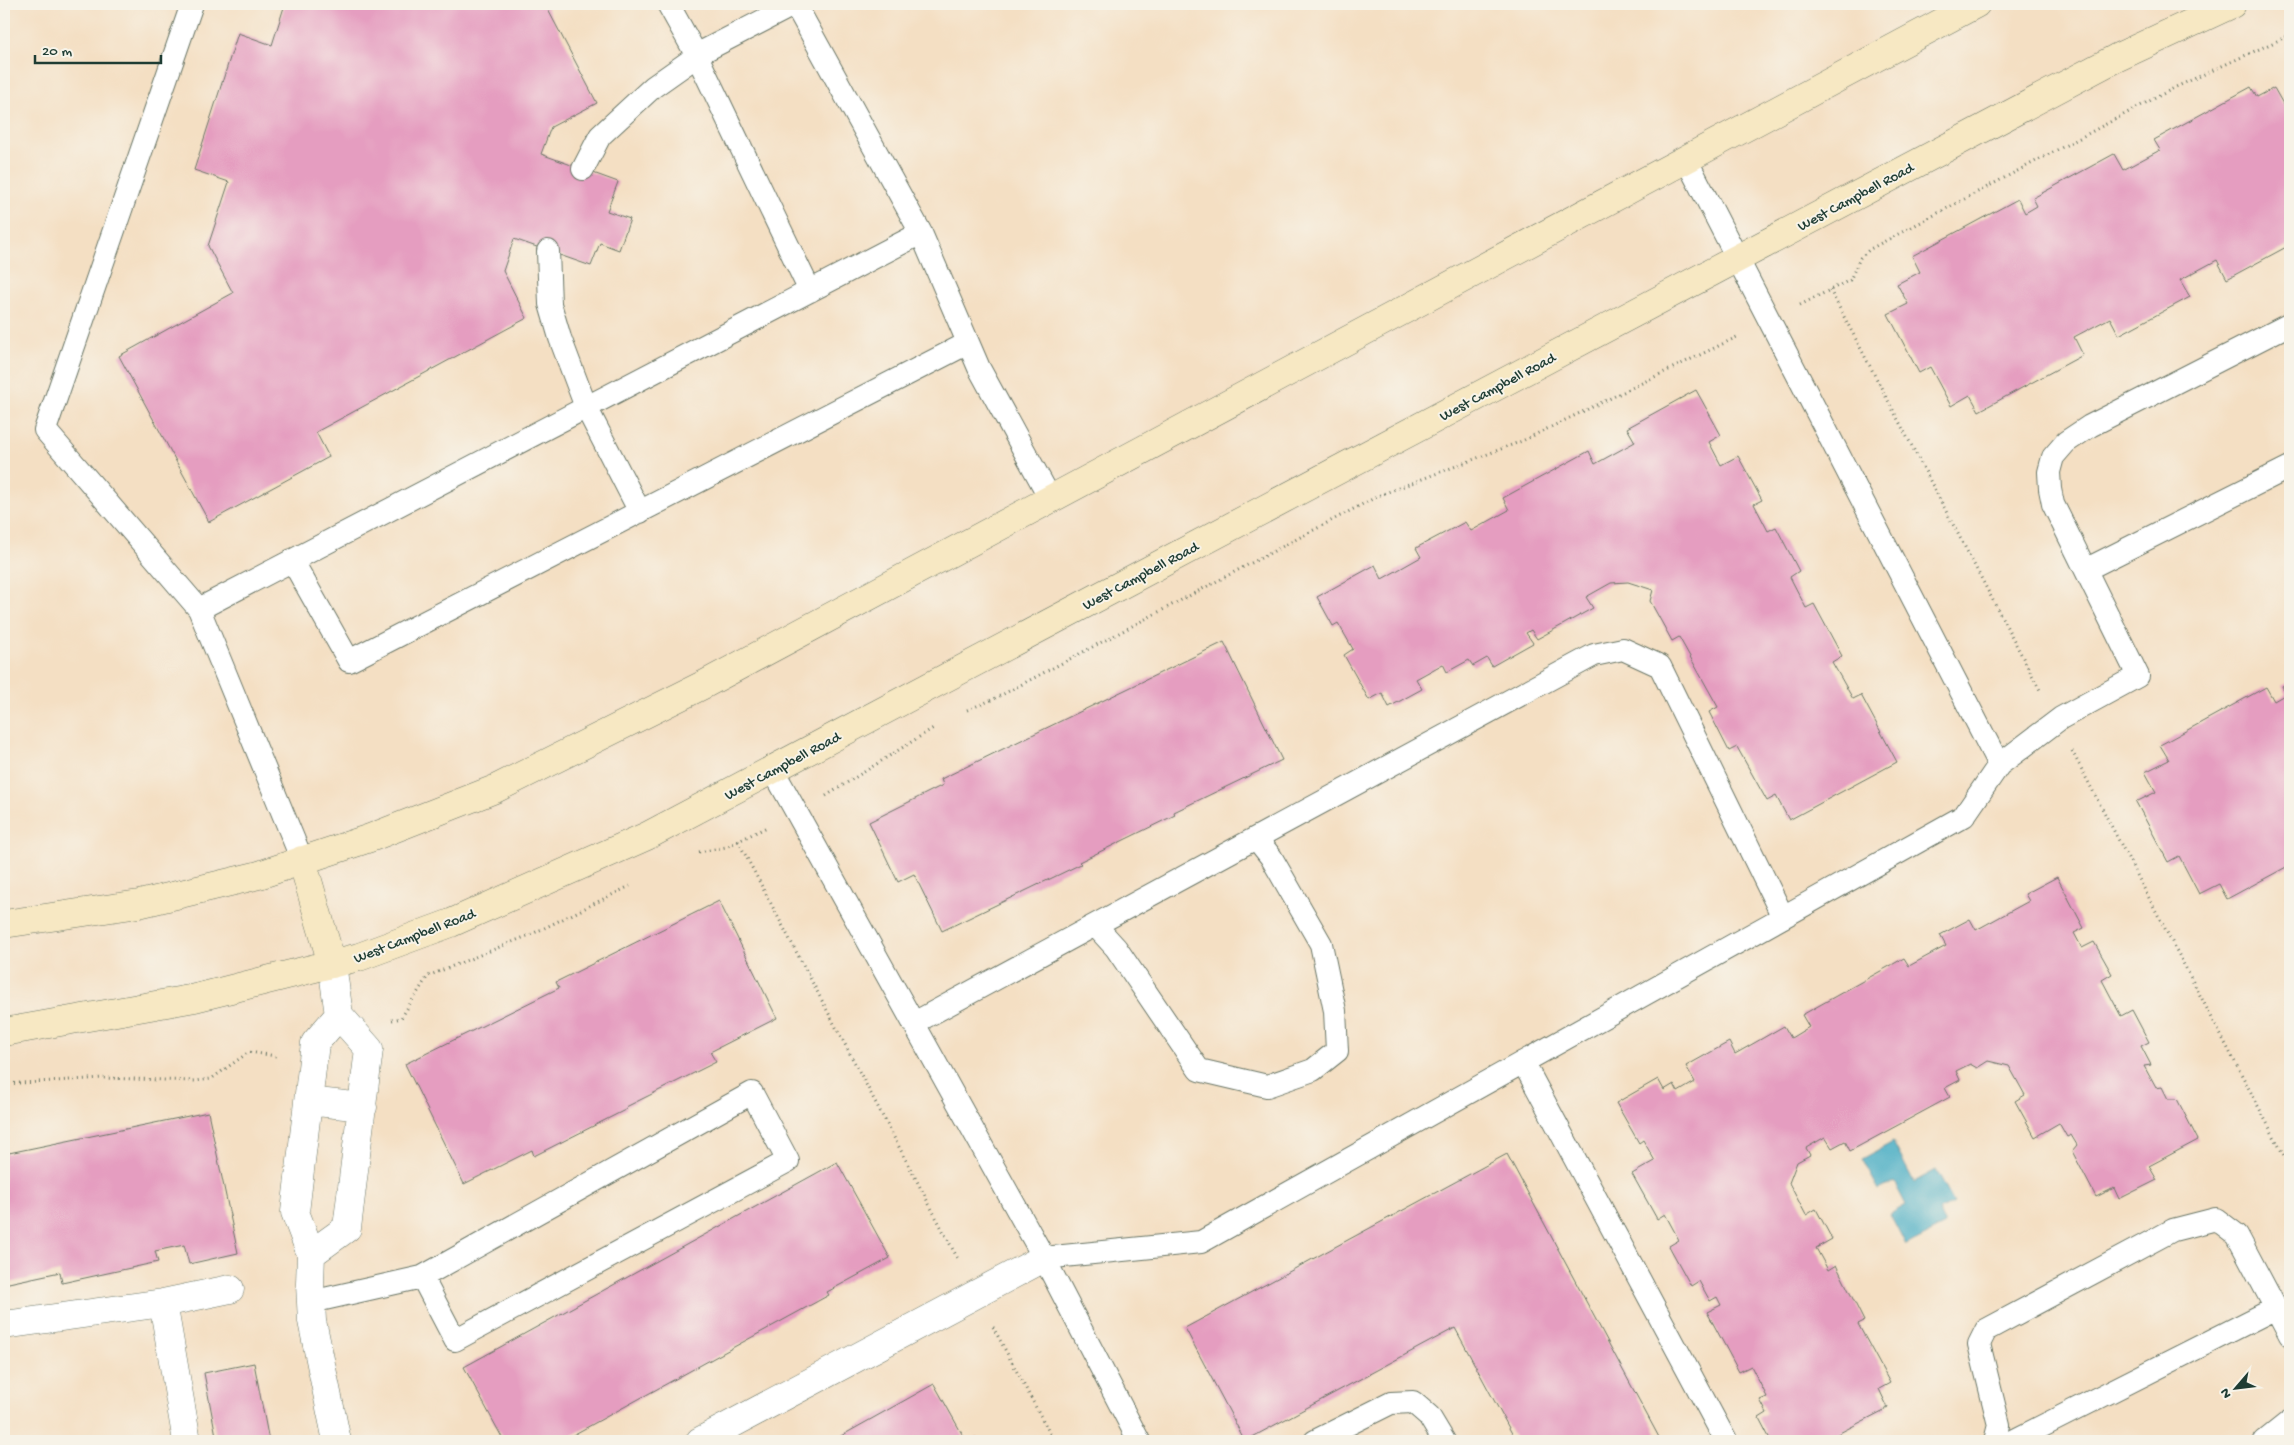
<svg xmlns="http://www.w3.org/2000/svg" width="2294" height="1445" viewBox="0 0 2294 1445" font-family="'Gochi Hand',sans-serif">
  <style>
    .water { fill: #44acc4; stroke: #32747c }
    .building { fill: #e59dc0 }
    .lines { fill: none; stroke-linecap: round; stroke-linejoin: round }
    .lane-casing { stroke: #6a7666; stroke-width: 24 }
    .street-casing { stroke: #6a7666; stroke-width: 29 }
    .secondary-casing { stroke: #6a7666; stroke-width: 29 }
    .path { stroke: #6a7666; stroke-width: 3; stroke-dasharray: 1 4; stroke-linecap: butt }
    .lane { stroke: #fff; stroke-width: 22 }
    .street { stroke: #fff; stroke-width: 28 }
    .secondary { stroke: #f7e8c3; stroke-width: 28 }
    .labels { text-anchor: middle; stroke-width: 4; stroke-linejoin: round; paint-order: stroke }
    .street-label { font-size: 15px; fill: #1f3d34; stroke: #f7f3e8 }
  </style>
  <rect width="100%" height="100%" fill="#f7f3e8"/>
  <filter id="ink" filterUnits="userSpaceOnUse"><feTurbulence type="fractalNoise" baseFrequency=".02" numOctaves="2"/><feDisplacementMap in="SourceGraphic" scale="10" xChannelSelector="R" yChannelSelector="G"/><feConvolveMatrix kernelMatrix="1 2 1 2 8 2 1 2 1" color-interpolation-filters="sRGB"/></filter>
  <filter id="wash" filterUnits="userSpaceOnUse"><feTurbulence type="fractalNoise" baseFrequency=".0096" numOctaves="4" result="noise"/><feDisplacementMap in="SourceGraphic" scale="20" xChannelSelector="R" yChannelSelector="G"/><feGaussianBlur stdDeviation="1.12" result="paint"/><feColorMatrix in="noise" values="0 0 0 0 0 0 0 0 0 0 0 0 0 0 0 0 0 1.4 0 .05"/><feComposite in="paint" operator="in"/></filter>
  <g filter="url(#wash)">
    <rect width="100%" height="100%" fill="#f4dfc3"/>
    <path class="water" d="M1893,1142L1914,1182L1936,1170L1954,1203L1938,1211L1945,1225L1906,1245L1890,1214L1906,1205L1894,1182L1879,1190L1862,1159Z"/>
    <g id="blocks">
      <path class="building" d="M285,4H545L597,103L551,127L541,154L618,182L607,211L630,219L619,250L600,243L591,266L514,239L503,271L527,318L316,432L329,457L209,522L119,356L233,293L208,246L229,182L194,170L238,33L272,45Z
        M2251,87L2257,97L2274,88L2287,111L2290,109V245L2227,279L2217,260L2180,280L2190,297L2119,335L2110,318L2074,337L2083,355L1979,411L1970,395L1951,406L1930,367L1919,373L1888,314L1908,304L1897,284L1920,272L1912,256L2018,199L2025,213L2037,206L2033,198L2114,154L2123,170L2160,150L2154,140Z
        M1696,390L1721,435L1709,442L1721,465L1738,456L1762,500L1754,504L1768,531L1776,527L1799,571L1790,577L1806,608L1814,604L1842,656L1832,662L1853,699L1861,695L1897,762L1789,820L1776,796L1767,801L1737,747L1729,751L1709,712L1718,707L1679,637L1672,641L1650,601L1653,590L1628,582L1611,583L1586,597L1593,608L1537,639L1531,630L1526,633L1533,643L1492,666L1487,658L1473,666L1469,660L1447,672L1443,664L1416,679L1422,689L1389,707L1382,693L1369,700L1344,655L1353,649L1338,623L1333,626L1317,597L1375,565L1382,579L1421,557L1416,548L1465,522L1471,531L1509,510L1503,498L1589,451L1595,464L1635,442L1627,428Z
        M1224,642L1282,760L1174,812L1175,815L1079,862L1081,864L942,931L914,874L898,882L869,822L943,785L941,779Z
        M2290,682V865L2227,899L2219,884L2199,894L2179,856L2168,862L2136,802L2156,792L2145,772L2169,760L2160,745L2266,687L2274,701L2286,694L2282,686Z
        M2057,877L2084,928L2074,933L2082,948L2094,942L2112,974L2102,980L2121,1016L2132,1010L2149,1042L2141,1046L2151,1065L2144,1066L2156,1088L2162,1087L2168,1099H2177L2198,1140L2149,1166L2157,1180L2119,1199L2114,1188L2096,1197L2072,1151L2077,1145L2071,1135L2067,1137L2059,1123L2035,1137L2015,1101L2025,1095L2009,1066L1988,1061L1977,1068L1970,1064L1956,1071L1960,1080L1945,1088L1950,1097L1850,1151L1845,1141L1832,1148L1825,1137L1806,1148L1810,1155L1797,1162L1789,1183L1806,1215L1816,1209L1832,1239L1816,1248L1828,1270L1836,1265L1864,1321L1858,1324L1890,1383L1879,1389L1888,1408L1824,1441H1771L1759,1418L1767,1413L1760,1400L1767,1397L1751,1366L1739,1372L1707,1312L1721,1305L1717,1297L1710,1301L1699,1281L1691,1286L1669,1246L1679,1240L1665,1214L1657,1219L1632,1174L1655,1161L1643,1140L1639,1143L1616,1103L1658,1079L1664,1090L1674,1084L1678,1092L1695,1082L1686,1066L1729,1042L1735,1054L1784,1026L1791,1038L1809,1027L1802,1015L1904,958L1909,966L1946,946L1940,935L1970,919L1976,930L2029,901L2025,894Z
        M719,901L777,1018L710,1052L716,1062L626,1107L627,1109L534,1156L532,1150L464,1184L405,1064L559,988L556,982Z
        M208,1112L238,1253L189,1264L184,1245L155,1251L158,1262L62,1283L60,1272L4,1284V1154Z
        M1507,1154L1661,1441H1516L1455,1328L1245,1441L1185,1328Z
        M837,1162L890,1258L827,1292L829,1295L562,1441H504L464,1367Z
        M254,1363L269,1441H217L204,1373Z
        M934,1384L966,1441H832Z
        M976,1437L978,1441H968Z"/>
    </g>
  </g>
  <g filter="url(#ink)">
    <use href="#blocks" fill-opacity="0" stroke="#6a7666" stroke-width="1"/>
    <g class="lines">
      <g class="lane-casing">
        <path id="lane" d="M192,4L45,430L199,609L302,860
          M668,4L697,56L810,291
          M583,169L600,136L653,87L704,51L795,4L921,233L979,368L1050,498
          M548,251L550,304L560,338L586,407L640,512
          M292,560L349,661L968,343
          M2087,569L2290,467
          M199,609L921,233
          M1999,765L2061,718L2138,676L2053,504L2050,489L2049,472L2053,457L2066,442L2090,426L2290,324
          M773,770L1044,1258L1201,1242L1964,816L1999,765L1686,159
          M1095,925L1116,948L1199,1070L1267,1086L1313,1070L1337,1051L1335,1011L1321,944L1271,857L1256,838
          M914,1023L1594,655L1623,649L1660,666L1783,917
          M1523,1062L1726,1441
          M1044,1258L1139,1441
          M311,1302L422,1277L752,1093L788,1161L455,1340L422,1277
          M1315,1441L1391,1403L1413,1402L1429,1416L1444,1441
          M1995,1441L1999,1425L1979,1344L1986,1330L2173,1230L2216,1219L2237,1235L2290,1335
          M2013,1441L2276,1308
          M2265,1441L2290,1421"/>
      </g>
      <g class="street-casing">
        <path id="street" d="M308,1101L363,1107
          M311,1254L347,1228L369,1049L339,1015L332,964
          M163,1303L187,1441
          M4,1325L163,1303L230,1289
          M337,1441L312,1321L310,1284L311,1254L295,1212L315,1043L339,1015
          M700,1441L1044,1258"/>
      </g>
      <g class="secondary-casing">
        <path id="secondary" d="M302,860L332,964
          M4,924L139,904L259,875L370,838L495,789L705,684L1976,4
          M4,1032L195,998L359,957L451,923L647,836L2116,58L2232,4"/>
      </g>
      <path class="path" d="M1830,290L2041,692
        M1800,305L1850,280L1860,258L1870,249L2176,87L2290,35
        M967,710L994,699L1380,495L1522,441L1739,336
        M2072,751L2290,1167
        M826,796L935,727
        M738,841L959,1261
        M699,852L726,847L767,827
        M392,1020L401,1018L428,976L532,934L630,886
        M4,1084L104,1078L195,1081L211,1079L249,1052L276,1056
        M993,1327L1054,1441"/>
      <use href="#lane" class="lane"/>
      <use href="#street" class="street"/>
      <use href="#secondary" class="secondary"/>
    </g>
  </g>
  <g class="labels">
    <g class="street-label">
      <text transform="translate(1855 196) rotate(-28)" y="5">West Campbell Road</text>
      <text transform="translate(1497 386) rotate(-28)" y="5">West Campbell Road</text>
      <text transform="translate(1140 575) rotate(-28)" y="5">West Campbell Road</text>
      <text transform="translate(782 765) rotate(-28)" y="5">West Campbell Road</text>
      <text transform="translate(414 935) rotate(-21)" y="5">West Campbell Road</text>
    </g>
  </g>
  <rect width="2294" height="1445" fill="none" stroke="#f7f3e8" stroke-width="20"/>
  <g transform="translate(2236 1388) rotate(242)" stroke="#f7f3e8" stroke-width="4" paint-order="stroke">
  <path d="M0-4L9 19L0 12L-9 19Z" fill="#1f3d34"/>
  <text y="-8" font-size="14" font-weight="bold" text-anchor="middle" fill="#1f3d34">N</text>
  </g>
  <path d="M35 55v8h126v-8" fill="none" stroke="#1f3d34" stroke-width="2.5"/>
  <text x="42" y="55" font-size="15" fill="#1f3d34" stroke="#f7f3e8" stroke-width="4" paint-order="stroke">20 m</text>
</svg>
